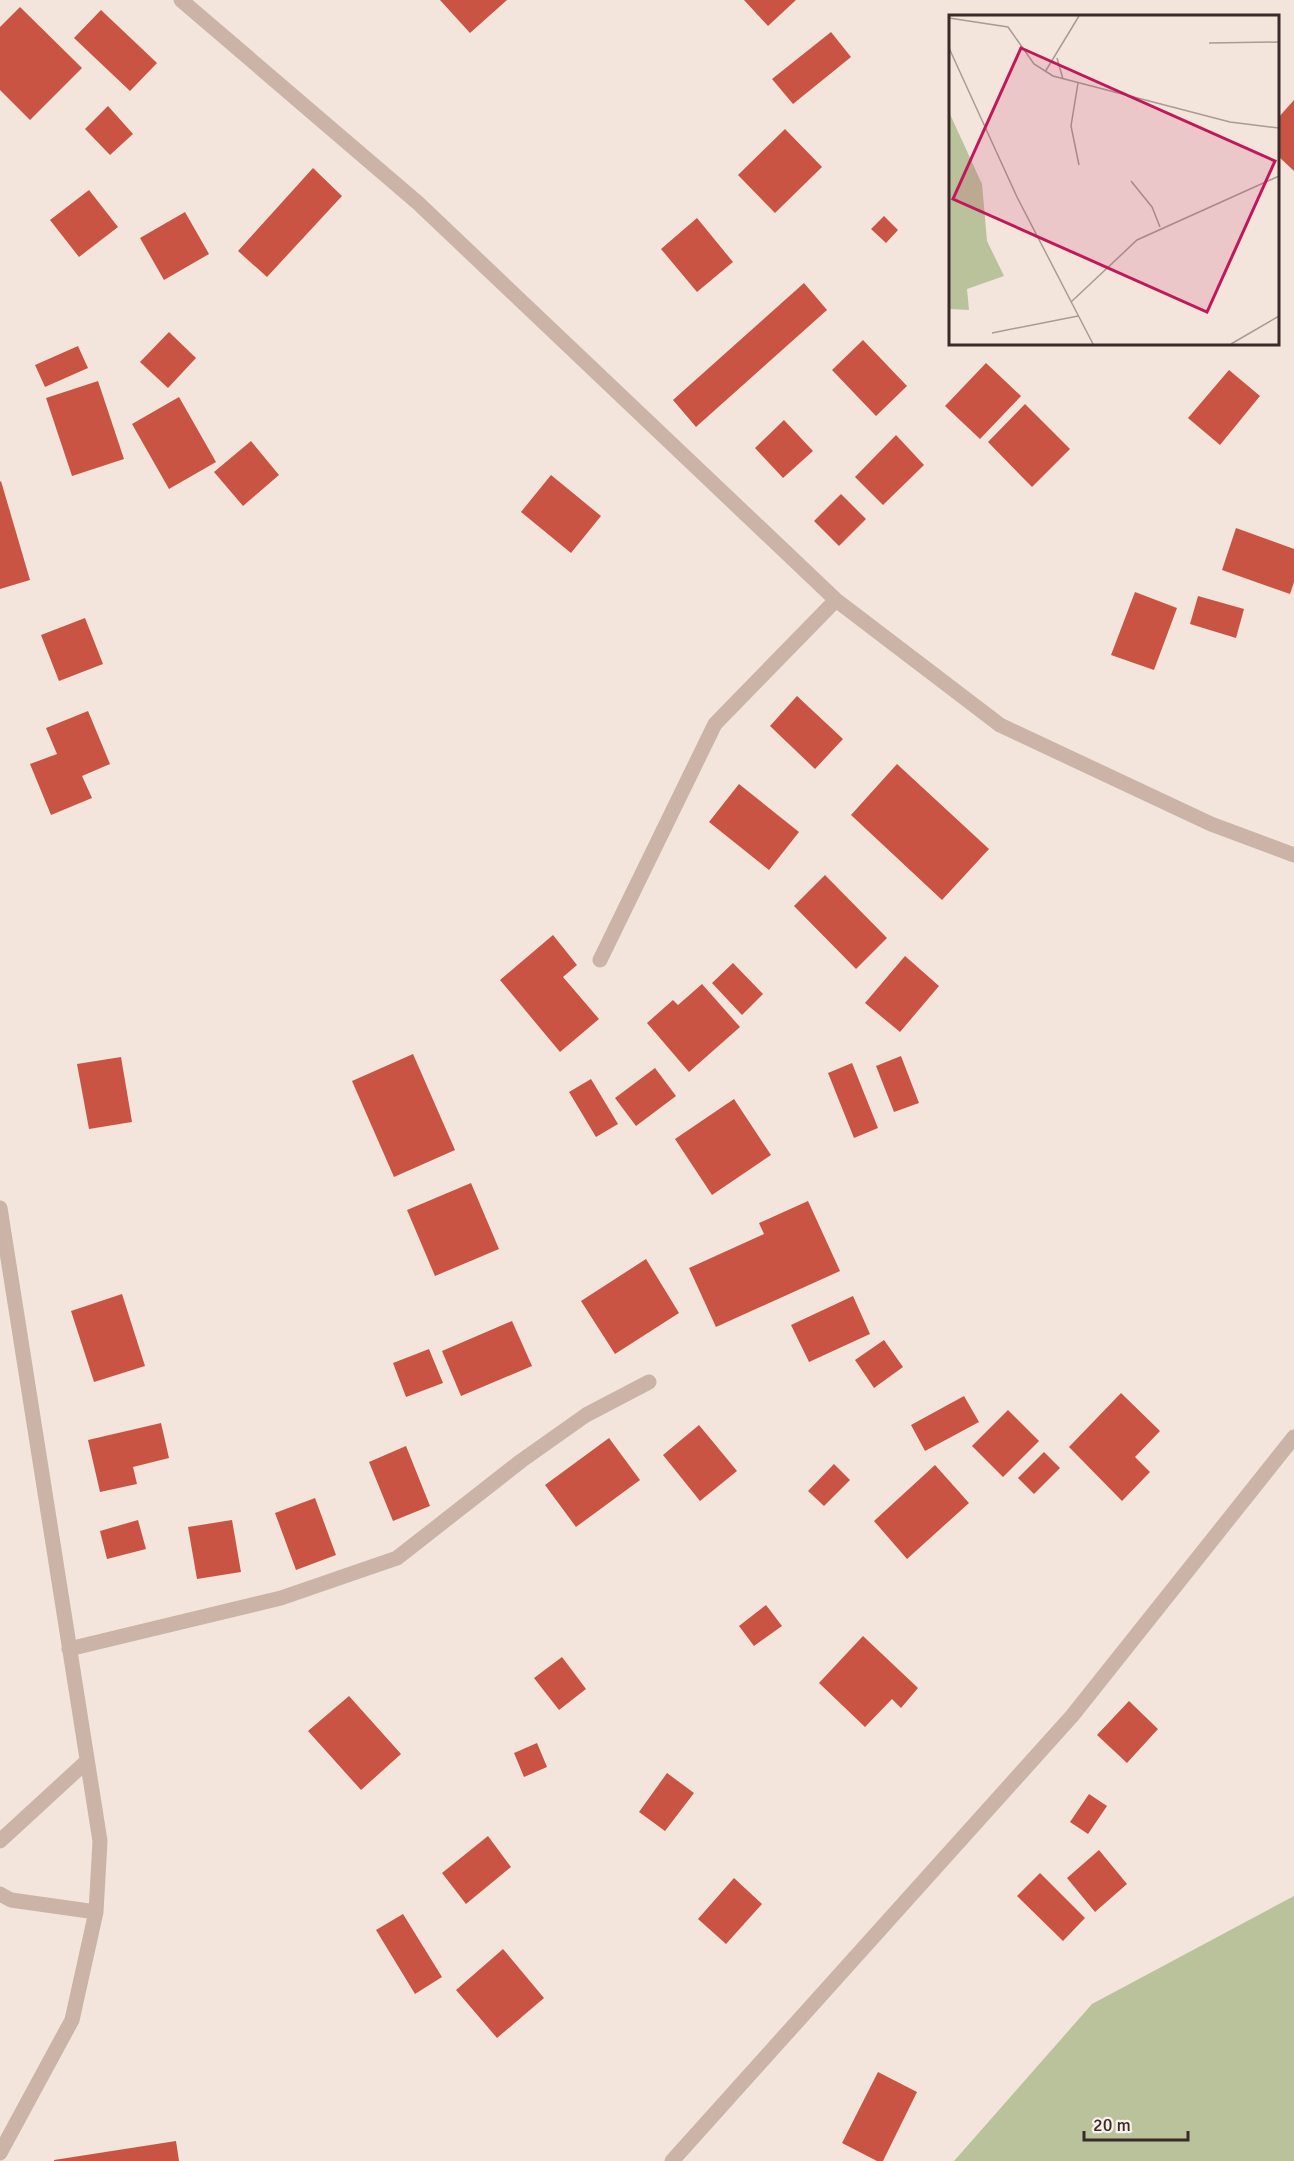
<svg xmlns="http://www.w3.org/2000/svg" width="1294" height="2161" viewBox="0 0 1294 2161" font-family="Signika,sans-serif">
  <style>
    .green { fill: #bac29b }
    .building { fill: #c95444 }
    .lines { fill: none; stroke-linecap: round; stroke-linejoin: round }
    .minor { stroke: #cbb3a7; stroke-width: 15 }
    .inset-road { fill: none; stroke: #a89b94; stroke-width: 1.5 }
    .view { fill: #c2185b; fill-opacity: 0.15; stroke: #c2185b; stroke-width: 3 }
    .inset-edge { fill: none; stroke: #382b28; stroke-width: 3 }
  </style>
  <rect width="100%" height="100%" fill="#f3e5dc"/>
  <path class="green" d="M1294,1896V2161H954L1092,2004Z"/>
  <path class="building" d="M440,0H507L470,33Z
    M744,0H796L768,26Z
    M20,7L82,68L30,120L0,90V27Z
    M101,10L157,63L130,91L74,38Z
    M831,32L851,57L793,104L772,79Z
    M1294,100V171L1278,156V118Z
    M108,106L133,134L110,155L85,129Z
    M785,129L822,167L775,213L738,175Z
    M313,168L342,196L267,277L238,251Z
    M89,190L118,227L79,257L50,220Z
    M185,212L209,254L164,280L140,238Z
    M884,216L898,230L886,243L871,229Z
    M697,218L733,262L697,292L661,249Z
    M804,283L827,310L696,427L673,400Z
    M169,332L196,358L168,388L140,362Z
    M863,340L907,386L876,416L832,370Z
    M78,346L88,368L45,387L35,365Z
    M986,363L1021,396L980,439L945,406Z
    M1229,370L1260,396L1220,445L1188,418Z
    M98,381L124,459L72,476L46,398Z
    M179,397L216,462L169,489L132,424Z
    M1025,404L1070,449L1032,487L988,442Z
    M784,420L813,451L783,478L755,448Z
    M896,435L924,465L883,505L855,477Z
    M251,441L279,475L243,506L214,472Z
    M551,475L601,516L571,553L521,512Z
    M1,481L30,580L0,589V482Z
    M841,494L866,519L839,546L814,521Z
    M1236,528L1294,549V582L1290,594L1222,570Z
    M1135,592L1177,608L1154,670L1111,655Z
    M1198,596L1244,609L1236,638L1190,624Z
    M85,618L103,664L59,681L41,635Z
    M797,696L843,739L815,769L770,726Z
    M88,711L110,764L82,776L92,798L51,815L30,764L57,754L46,728Z
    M897,764L989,849L942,900L851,815Z
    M739,784L799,832L769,870L709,822Z
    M825,875L887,938L856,969L794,906Z
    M553,935L577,965L563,977L599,1019L560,1052L500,980Z
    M905,956L939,986L900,1032L865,1003Z
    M733,963L763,994L742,1015L712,983Z
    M702,984L740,1027L689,1072L647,1023L673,1000L678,1005Z
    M413,1054L455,1150L394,1177L352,1081Z
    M901,1056L919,1103L894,1112L876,1066Z
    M121,1057L132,1122L89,1129L77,1064Z
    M852,1063L878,1128L854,1138L828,1073Z
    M655,1068L676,1096L636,1126L615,1098Z
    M591,1079L618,1124L596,1137L569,1092Z
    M734,1099L771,1155L712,1195L675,1139Z
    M471,1183L499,1249L435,1276L407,1210Z
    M808,1201L840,1271L716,1327L689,1268L764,1234L759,1223Z
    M646,1259L679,1313L615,1354L581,1301Z
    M122,1294L145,1366L94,1382L71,1311Z
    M853,1296L870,1334L809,1362L791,1325Z
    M512,1321L532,1366L461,1396L442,1351Z
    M884,1340L903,1367L874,1388L855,1360Z
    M429,1349L443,1383L406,1397L393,1363Z
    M1121,1393L1160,1431L1135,1457L1150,1472L1122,1501L1069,1447Z
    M964,1396L979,1422L925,1451L911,1425Z
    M1008,1410L1039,1441L1003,1477L972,1446Z
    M161,1423L169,1458L133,1467L137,1484L100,1492L88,1440Z
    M699,1425L737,1471L700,1501L663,1455Z
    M609,1438L640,1480L576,1527L545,1485Z
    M406,1446L430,1506L393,1521L369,1462Z
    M1044,1452L1060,1468L1034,1494L1018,1478Z
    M834,1464L850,1480L824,1506L808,1491Z
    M935,1465L969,1503L907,1559L874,1521Z
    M315,1498L336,1555L296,1570L275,1513Z
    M138,1520L146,1549L107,1559L100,1531Z
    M232,1520L241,1572L197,1579L188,1527Z
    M766,1605L782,1626L754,1646L739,1626Z
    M863,1636L918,1688L901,1708L892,1699L865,1727L819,1683Z
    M562,1657L586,1689L559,1710L534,1678Z
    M349,1696L401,1754L361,1790L308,1731Z
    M1129,1701L1158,1729L1127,1763L1097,1735Z
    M537,1743L547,1767L524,1777L514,1753Z
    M667,1773L694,1793L665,1831L639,1812Z
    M1089,1794L1107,1806L1088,1834L1070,1822Z
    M488,1836L511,1867L466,1904L442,1873Z
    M1099,1850L1127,1884L1095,1912L1067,1878Z
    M1040,1873L1085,1918L1063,1941L1017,1896Z
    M734,1878L762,1904L726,1944L698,1919Z
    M403,1914L442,1977L415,1994L376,1930Z
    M503,1949L544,1998L497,2038L456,1990Z
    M878,2072L917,2092L883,2161H877L842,2143Z
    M176,2141L179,2161H54V2160Z"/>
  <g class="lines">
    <path class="minor" d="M181,0L418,203L836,600L1000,725L1211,824L1294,855
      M600,960L715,724L836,600
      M0,1208L100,1841L96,1912L72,2020L0,2153
      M69,1649L281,1598L397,1558L521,1461L586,1415L649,1382
      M0,1841L87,1761
      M0,1894L11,1900L96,1912
      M672,2161L1072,1716L1294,1437"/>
  </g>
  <g transform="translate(949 15)">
    <rect width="330" height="330" fill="#f3e5dc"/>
    <path d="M0,97L33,169L38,226L55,261L18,274L20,295L0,294Z" fill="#bac29b"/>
    <path class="inset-road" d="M0,3L59,12L85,49L104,61L281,107L330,113M260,28L330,27M0,33L68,182L144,329M108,43L114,64M96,57L130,1M129,68L122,111L130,150M182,166L203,192L211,212M122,287L188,225L330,161M43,318L129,301M282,329L330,301"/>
    <path class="view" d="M72,33L326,146L258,297L4,184Z"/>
    <rect width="330" height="330" class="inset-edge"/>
  </g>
  <path d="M1084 2131v9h104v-9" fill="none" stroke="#382b28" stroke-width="3"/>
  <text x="1093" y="2131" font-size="18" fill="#382b28" stroke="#faf0e9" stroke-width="4.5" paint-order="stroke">20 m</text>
</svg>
